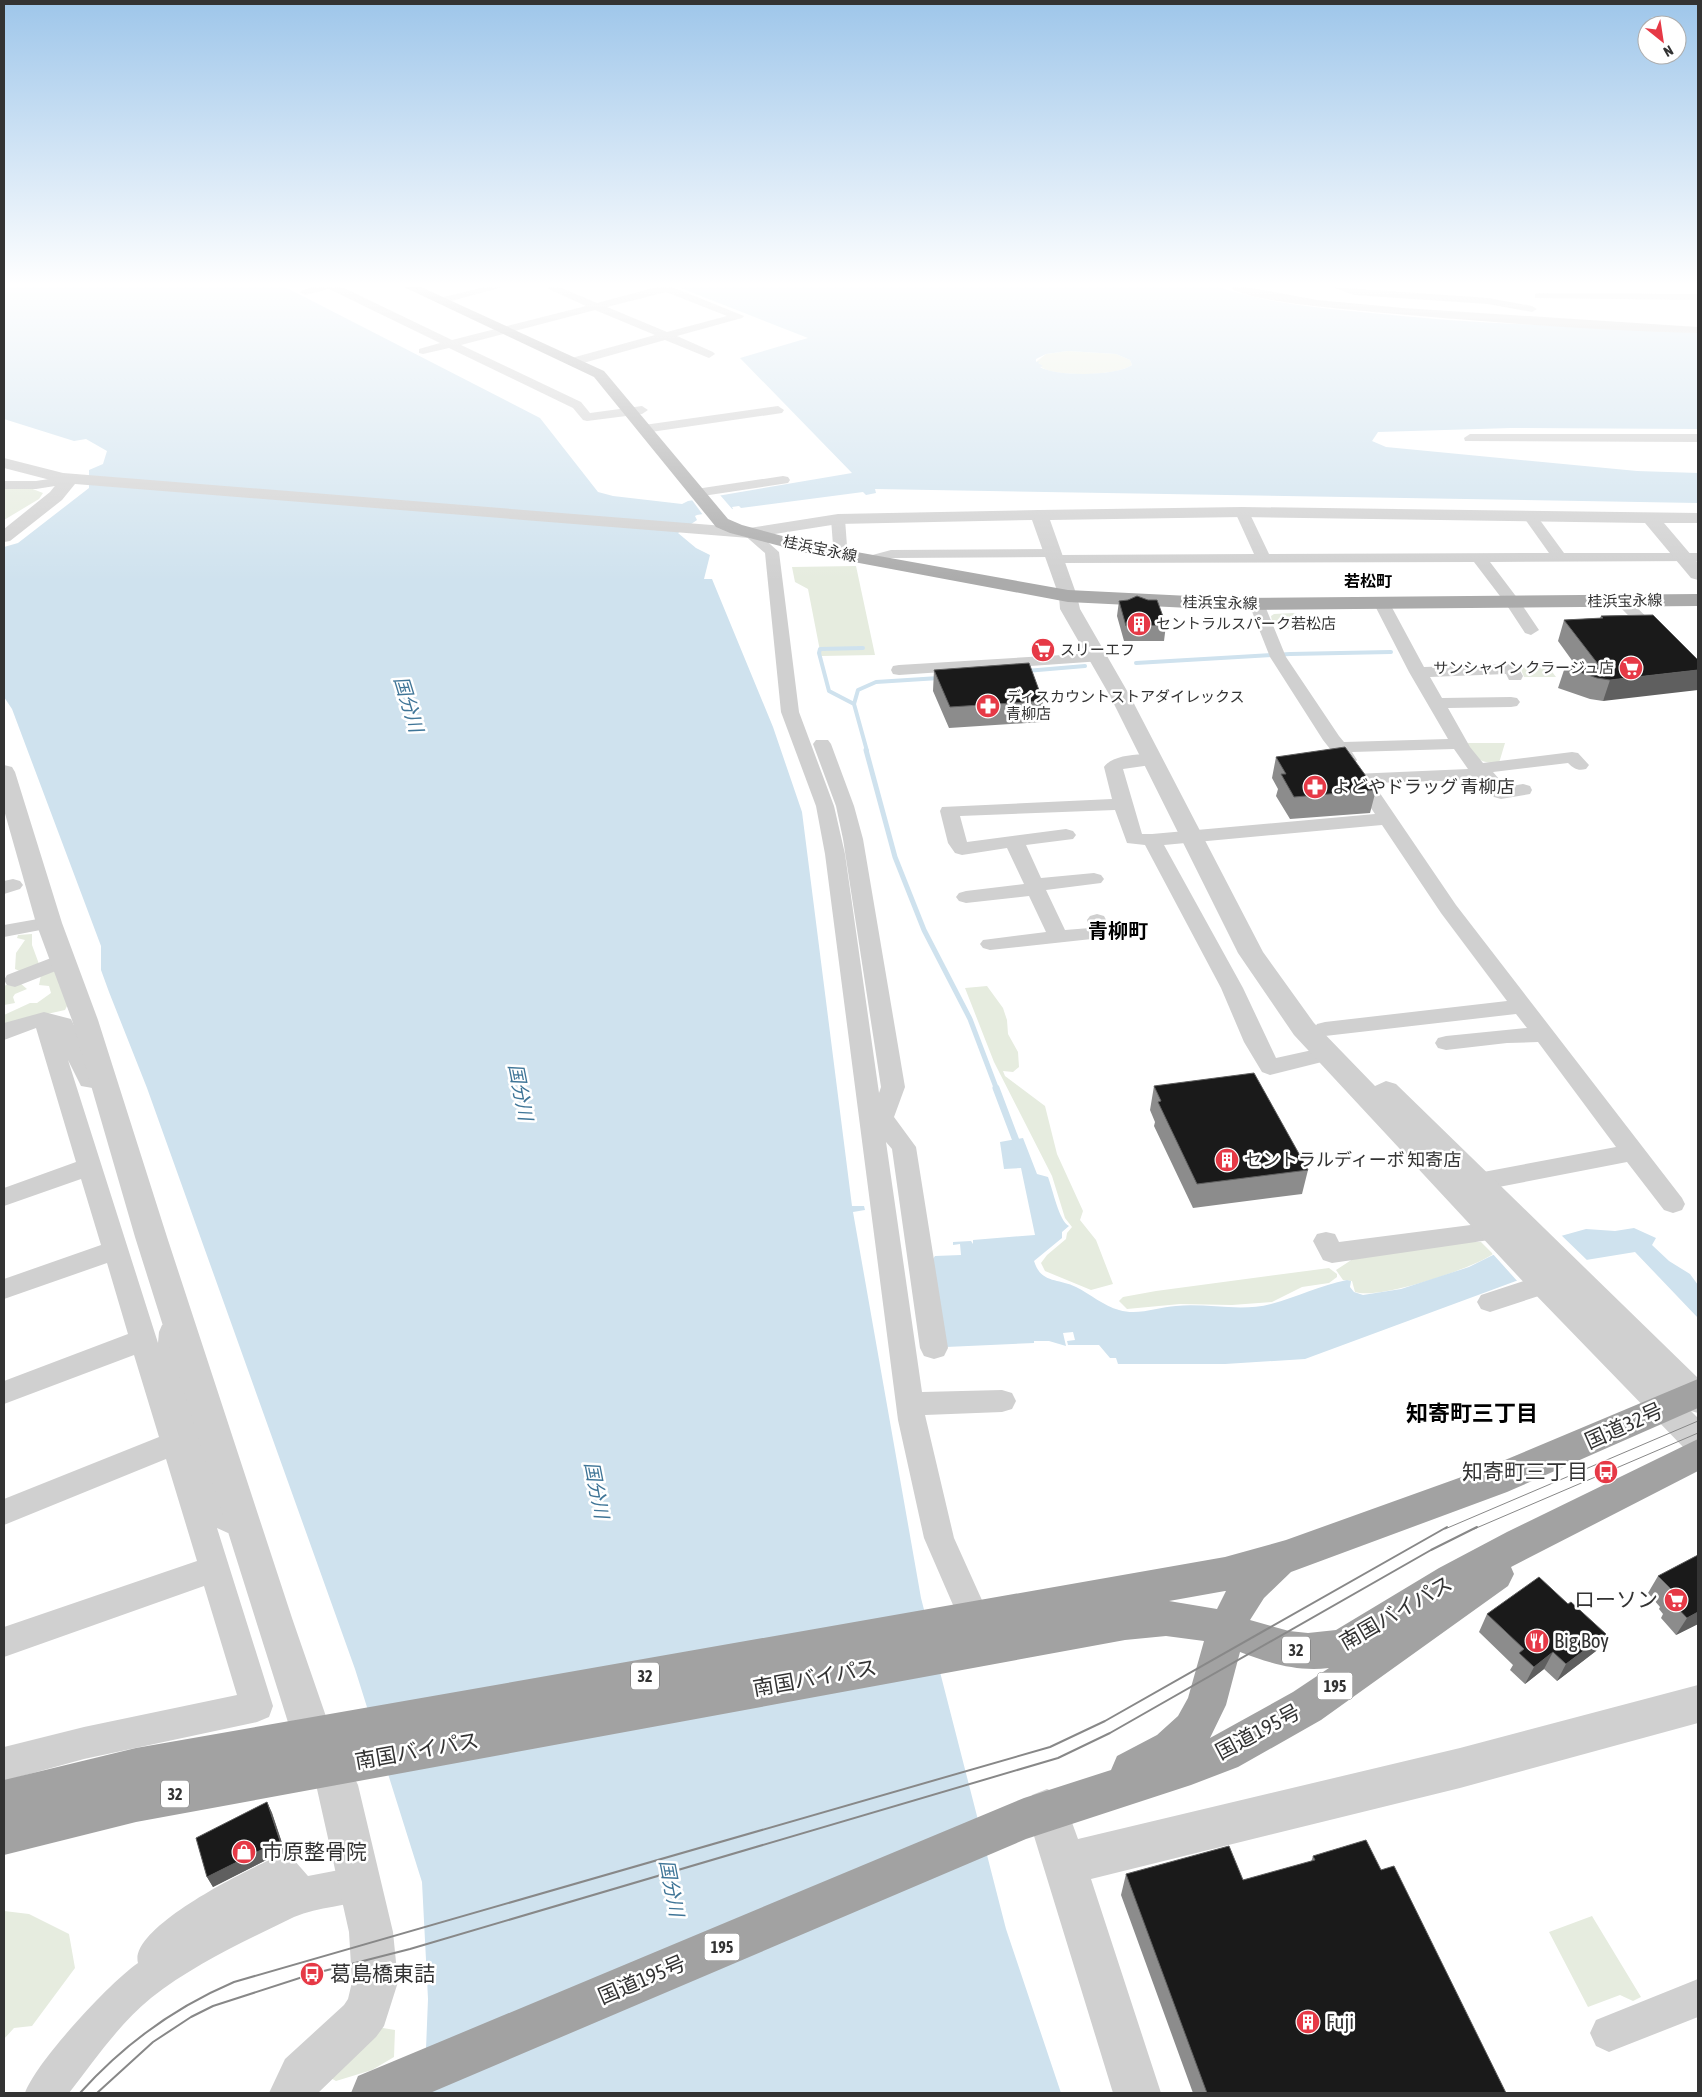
<svg xmlns="http://www.w3.org/2000/svg" width="1702" height="2097" viewBox="0 0 1702 2097" font-family="'Asap Condensed','Noto Sans JP',sans-serif">
  <style>
    .green { fill: #e6ecdf }
    .water { fill: #cfe2ee; fill-rule: evenodd }
    .pier { fill: #fff }
    .lines { fill: none; stroke-linecap: round; stroke-linejoin: round }
    .stream-far2 { stroke: #cfe2ee; stroke-width: 4 }
    .stream-far1 { stroke: #cfe2ee; stroke-width: 5 }
    .stream { stroke: #cfe2ee; stroke-width: 7 }
    .minor { fill: #d0d0d0; fill-rule: evenodd }
    .tertiary { fill: #d0d0d0; fill-rule: evenodd }
    .primary { fill: #ababab; fill-rule: evenodd }
    .trunk { fill: #a2a2a2; fill-rule: evenodd }
    .tram-far1 { stroke: #888; stroke-width: 1 }
    .tram { stroke: #888; stroke-width: 2 }
    .wall { fill: #8c8c8c }
    .shaded-wall { fill: #5f5f5f }
    .building { fill: #1a1a1a; stroke: #5f5f5f }
    .labels { text-anchor: middle; stroke-width: 5; stroke-linejoin: round; paint-order: stroke }
    .far-street-label { font-size: 15px; fill: #333; stroke: #fff }
    .far-poi-label { font-size: 15px; fill: #333; stroke: #fff; text-anchor: start }
    .far-quarter-label { font-size: 16px; font-weight: bold; fill: #000; stroke: #fff }
    .shield { fill: #fff; stroke: #707070; stroke-width: 1 }
    .shield-label { font-size: 16px; font-weight: bold; fill: #333 }
    .poi-label { font-size: 18px; fill: #333; stroke: #fff; text-anchor: start }
    .water-label { font-size: 19px; font-style: italic; fill: #3f7597; stroke: #fff }
    .quarter-label { font-size: 20px; font-weight: bold; fill: #000; stroke: #fff }
    .near-street-label { font-size: 21px; fill: #333; stroke: #fff }
    .near-poi-label { font-size: 21px; fill: #333; stroke: #fff; text-anchor: start }
    .near-neighbourhood-label { font-size: 22px; font-weight: bold; fill: #000; stroke: #fff }
  </style>
  <rect width="100%" height="100%" fill="#fff"/>
  <path class="green" d="M1068,351L1116,354L1130,360L1132,365C1116,376 1066,376 1047,370C1041,368 1040,365 1036,362L1046,354Z
    M4,488H30L43,493L39,499L4,520Z
    M856,566L875,655L821,656L808,589L795,582L792,567Z
    M1293,613L1302,616L1309,624C1297,629 1281,632 1272,621L1271,616L1274,614Z
    M1547,665L1556,677H1524L1520,667Z
    M1467,743H1505L1499,763C1480,763 1476,760 1467,743Z
    M32,934V945L39,964L24,973L15,969L16,953L25,940L17,938L18,935Z
    M57,970L68,1004L65,1010L29,1018L4,1027V1015L30,1003H37L51,993L49,986L39,985L41,975Z
    M11,983H20L27,989L15,994L13,997L15,1003L4,1005V986Z
    M987,986L1003,1008L1007,1020L1008,1034L1018,1052L1019,1067L1013,1072L1003,1071L1005,1076L1045,1106L1057,1154L1083,1211L1080,1220L1096,1240L1113,1284L1091,1290L1045,1271L1041,1263L1047,1255L1066,1239L1067,1233L1072,1227L1065,1218L1052,1176L994,1062L965,988Z
    M1470,1242H1481L1493,1254C1471,1269 1380,1300 1355,1292L1352,1281L1343,1280L1336,1270L1359,1255Z
    M1329,1268L1337,1274V1277L1329,1283L1302,1287L1272,1302L1232,1305L1180,1304L1127,1309L1119,1301L1123,1297L1156,1291Z
    M4,1911L29,1914L69,1934L75,1968L32,2026L14,2028L4,2039Z
    M1592,1916L1641,1997L1633,2001L1620,1995L1588,2007L1549,1932Z
    M377,2027L395,2030L394,2057L372,2070L336,2081L327,2076Z"/>
  <path class="water" d="M4,287H285L540,418L598,492L613,496L682,504L688,501L852,473L740,358L808,338L678,287H1219C1269,304 1320,308 1371,313C1480,325 1589,326 1698,333V429L1511,428L1378,432L1372,441L1386,447L1637,471L1698,473V503L875,489L876,493L866,495L863,492L741,508L739,506L732,507L733,509L697,515L695,516L697,520L678,533L696,548L710,555L704,579H712L773,727L802,812L852,1206H864L865,1210L853,1212L921,1598L1006,1929L1061,2093H417L426,2049L428,1999L422,1882L355,1669L147,1088L109,992L101,970V946L12,709L4,697V547L18,543L89,488V470L103,464L107,451L86,439L74,441L4,419ZM1068,351L1116,354L1130,360L1132,365C1116,376 1057,377 1040,367L1043,366L1038,363L1040,361L1036,362V359L1046,354Z
    M1023,1138L1037,1174L1048,1177C1053,1190 1059,1221 1069,1226L1062,1232V1238L1034,1261C1041,1284 1058,1278 1076,1287C1090,1294 1104,1306 1119,1310C1138,1316 1158,1307 1176,1306C1207,1303 1241,1312 1271,1304C1297,1297 1321,1285 1347,1280L1351,1281L1350,1287L1354,1292L1363,1295L1401,1289L1469,1267L1493,1255L1586,1229L1615,1231L1634,1228L1656,1238L1652,1245L1669,1261L1690,1274L1698,1285V1318L1635,1252L1586,1260L1516,1281L1305,1359L1225,1364H1118L1116,1358H1110L1099,1345H1068L1067,1341L1075,1340L1073,1332L1063,1333L1066,1346L1049,1341H1034V1343L946,1347L933,1259L935,1256L961,1255L960,1244L953,1245V1242L971,1241L973,1244V1240L1035,1235L1021,1168L1004,1169L1000,1142Z"/>
  <path class="pier" d="M720,495L733,510L703,515L692,500Z
    M1559,1233L1589,1262L1519,1283L1492,1253Z"/>
  <g class="lines">
    <path class="stream-far2" d="M1136,663L1290,654L1391,652
      M1026,671L1085,666
      M854,704L829,691L819,653L820,649L863,648
      M867,751L854,704L858,690L876,682L939,678"/>
    <path class="stream-far1" d="M866,750L895,857L924,930L970,1019L997,1090"/>
    <path class="stream" d="M996,1088L1018,1146"/>
    <path class="minor" d="M311,287H342L452,340L586,306L544,287H559L597,303L657,287H672L744,316L742,318L677,336L713,352L715,354L709,358L665,340L576,365H568V359L655,335L595,310L461,345L581,402L590,413L642,406L648,410L642,414L587,421L583,420L573,408L449,348L423,354L419,353V349L440,343L329,289L305,295L300,292ZM666,292L727,316L667,332L607,307Z
      M484,287H503L440,304L435,301L436,299Z
      M1229,287H1247L1317,300L1403,308L1698,327V333C1590,331 1481,321 1373,312C1347,309 1246,302 1229,287Z
      M1332,287L1488,298L1532,306L1537,309L1532,312L1488,304L1354,295Z
      M1539,293L1698,294V300L1535,298V294Z
      M778,406L784,410L782,413L644,433L638,429L644,425Z
      M1470,434H1698V442L1465,441L1464,438Z
      M69,476L76,480L74,483L36,489H4V481H36Z
      M783,476L788,477L790,480L788,483L696,497L689,493L696,489Z
      M1242,508L1249,512L1269,554L1549,553L1522,515L1529,511L1534,512L1564,553H1698V561L1490,562L1518,599L1539,630L1531,635L1525,633L1506,604L1474,562L1055,563L1050,562L1049,557L892,558L870,564L863,560L865,557L891,550L1053,549L1058,550L1059,555L1254,554L1235,512Z
      M838,515L845,519L847,546L838,556L833,557L826,553L833,545L831,519Z
      M749,529L754,530L779,552L799,712L834,806L845,854L879,1093L881,1087L843,839L836,806L813,744L816,740H828L831,744L854,806L863,839L905,1087L894,1117L916,1147L948,1348L944,1356L934,1359L924,1356L920,1348L892,1149L886,1142L922,1392L1002,1390L1012,1393L1016,1401L1012,1409L1002,1412L925,1415L954,1538L990,1618L985,1628L974,1632L963,1628L924,1538L898,1420L825,854L816,806L781,712L765,553L742,533Z
      M1622,596L1627,598L1698,667V681L1692,680L1617,604L1614,601L1617,598Z
      M1381,597L1389,602L1424,667L1511,664L1517,665L1523,676L1521,680H1509L1506,674L1430,677L1442,698L1511,697L1517,698L1520,702L1517,706L1511,707L1448,708L1470,747L1483,763L1572,752L1578,753L1589,765L1586,769C1578,771 1574,769 1568,763L1493,772L1506,787L1523,784L1530,786L1532,790L1530,794L1501,799L1494,797L1478,778L1469,780L1373,783L1456,905L1682,1198L1685,1204L1682,1210L1673,1213L1664,1210L1627,1162L1478,1191L1469,1188L1466,1182L1469,1176L1478,1173L1616,1147L1538,1042L1507,1043L1446,1050L1438,1048L1435,1043L1438,1038L1446,1036L1527,1028L1516,1014L1325,1036L1317,1034L1314,1029L1317,1024L1325,1022L1507,1001L1441,913L1382,825L1164,845L1243,988L1276,1058L1326,1047L1334,1049L1337,1054L1334,1059L1270,1075L1262,1072L1244,1042L1221,988L1145,845L1127,843L1115,810L960,816L967,842L1066,829L1073,831L1076,835L1073,839L1026,845L1041,878L1094,873L1101,875L1104,879L1101,883L1046,890L1065,930L1090,928L1087,920L1090,916L1097,914L1104,916L1113,933L1110,937L990,950L983,948L980,944L983,940L1046,932L1029,896L966,903L959,901L956,897L959,893L966,891L1024,884L1007,848L962,855L955,853L948,843L940,811L942,807L1112,799L1104,767C1113,754 1144,753 1158,756L1161,760L1158,764L1123,769L1142,834H1152L1375,814L1351,778L1354,774L1468,769L1454,749L1352,752L1357,760L1354,764H1342L1323,740L1270,657L1249,604L1251,601H1263L1286,657L1339,736L1344,742L1448,739L1409,672L1373,602Z
      M1096,653L1104,658L1102,661L899,675L893,674L891,670L893,666L899,665Z
      M13,879L20,881L23,885L20,889L4,894V881Z
      M49,917L56,919L59,923L56,927L4,937V925Z
      M64,953L71,955L75,960L71,965L15,987L7,985L4,980L7,975Z
      M44,1012L71,1019L97,1074L112,1077L116,1082L112,1087L104,1090L81,1086L68,1060L158,1343L159,1332L162,1325L172,1321L182,1325L185,1332V1350L208,1436L243,1520L239,1529L228,1533L217,1528L273,1706L269,1717L257,1722L84,1759L4,1781V1747L84,1727L237,1695L204,1586L4,1657V1627L197,1561L166,1459L4,1525V1499L159,1437L134,1355L4,1404V1381L128,1334L107,1263L4,1299V1279L101,1245L81,1179L4,1206V1188L76,1162L36,1028L4,1040V1023Z
      M1494,1222L1503,1224L1507,1231L1503,1238L1332,1263L1323,1260L1313,1241L1317,1234L1326,1232L1335,1234L1339,1242Z
      M1545,1274L1554,1277L1558,1284L1554,1291L1490,1312L1481,1309L1477,1302L1481,1295Z
      M281,1855L294,1860L308,1876L360,1866L373,1871L378,1884L373,1897C347,1907 319,1906 294,1917C245,1941 194,1964 151,1998C119,2024 94,2061 69,2093H25C36,2062 109,1983 138,1963C128,1927 252,1867 281,1855Z
      M1698,1979V2017L1609,2052L1596,2046L1590,2033L1596,2020Z"/>
    <path class="tertiary" d="M4,458L63,473L749,528L838,514L1039,510L1242,507L1698,513V523H1664L1698,563V580L1691,578L1645,523L1242,517L1050,520L1077,596L1080,609L1130,696L1263,952L1314,1023L1375,1086L1386,1081L1396,1084L1698,1378V1413L1691,1411L1698,1418V1454L1686,1450L1529,1288L1294,1035L1238,953L1110,696L1060,609L1059,596L1032,520L838,524L749,538L75,484L62,500L10,541L4,542V529L50,492L58,482L4,468Z
      M4,765L12,767L15,772L62,923L98,1020L167,1237L292,1618L330,1728L358,1785L393,1932L398,1982L384,2026L376,2037L318,2093H269L285,2059L344,2005L348,1999L352,1982L349,1932L317,1789L292,1735L135,1237L72,1020L36,923L4,810Z
      M1698,1685V1723L1460,1788L1091,1879L1161,2093H1113L1026,1810L1032,1795L1047,1789L1062,1795L1078,1839L1460,1748Z"/>
    <path class="primary" d="M404,287H421L604,371L728,519L742,525L812,544L1068,590L1230,598L1698,594V606L1230,610L1068,602L811,554L730,533L716,527L594,377Z"/>
    <path class="trunk" d="M1698,1379V1408L1507,1492L1291,1572L1264,1598L1250,1620L1289,1631L1308,1633L1336,1630L1439,1568L1507,1532L1698,1439V1471L1511,1567L1514,1574L1508,1586L1321,1720L1238,1767L1191,1785L1026,1839L430,2093H351L358,2076L1024,1798L1111,1770L1117,1756L1157,1735L1178,1716L1188,1698L1204,1641L1166,1636L1125,1640L136,1822L4,1855V1780L136,1748L1225,1557L1286,1540L1481,1470ZM1226,1591L1217,1609L1169,1601L1225,1591ZM1240,1652C1269,1663 1297,1672 1329,1668L1293,1692L1210,1738L1226,1705Z"/>
    <path class="tram-far1" d="M1445,1529L1698,1421
      M1474,1529L1698,1433"/>
    <path class="tram" d="M80,2093C124,2044 173,2008 234,1982L1050,1747L1105,1721L1447,1527
      M97,2093L153,2042L191,2017L213,2006L312,1974L410,1949L1058,1758L1110,1733L1431,1550L1477,1527"/>
  </g>
  <path class="wall" d="M1119,601L1166,625L1164,641H1124L1117,616Z
    M1653,615L1603,701L1590,699L1558,688L1565,667L1576,666L1558,641L1564,620L1600,618L1601,616Z
    M934,670L1043,701L1041,722L949,728L933,691Z
    M1276,757L1376,790L1370,813L1290,819L1276,796L1278,789L1272,778Z
    M1154,1086L1308,1170L1302,1194L1193,1208L1154,1126L1155,1122L1150,1110Z
    M1698,1555V1624L1676,1635L1661,1618L1663,1614L1659,1609L1660,1607L1648,1593L1658,1576Z
    M1487,1614L1596,1651L1557,1681L1544,1669L1525,1684L1510,1670L1513,1665L1479,1632Z
    M267,1802L272,1813L286,1855L280,1853L213,1887L207,1877Z
    M1313,1856L1381,1870L1506,2093H1193L1121,1895L1126,1874L1243,1880L1311,1862Z"/>
  <path class="shaded-wall" d="M1698,670V690L1603,701L1610,680Z
    M1698,1612V1624L1676,1635L1687,1618Z
    M1606,1634L1596,1651L1557,1681L1566,1664Z
    M1553,1652L1544,1669L1525,1684L1534,1667Z
    M267,1802L272,1813L286,1855L281,1844Z
    M275,1843L280,1853L213,1887L207,1877Z"/>
  <path class="building" d="M1137,596L1148,600H1157L1166,625L1126,626L1119,601L1128,600Z
    M1653,615L1698,660V670L1610,680L1597,678L1565,667L1598,664L1564,620L1603,618L1601,616Z
    M1029,663L1043,701L950,707L934,670Z
    M1345,747L1376,790L1294,797L1281,774H1286L1276,757Z
    M1254,1073L1308,1170L1197,1184L1158,1102L1161,1101L1154,1086Z
    M1698,1555V1612L1687,1618L1671,1601L1676,1598L1669,1592L1672,1590L1658,1576Z
    M1539,1577L1568,1604L1571,1602L1606,1634L1566,1664L1553,1652L1534,1667L1519,1653L1524,1649L1487,1614Z
    M267,1802L281,1844L275,1843L207,1877L196,1838Z
    M1366,1840L1381,1870L1394,1866L1506,2093H1207L1126,1874L1229,1846L1243,1880L1315,1860L1313,1856Z"/>
  <linearGradient id="sky" x2="0" y2="1"><stop stop-color="#9ec6ea"/><stop offset="0.49" stop-color="#fff"/><stop offset="1" stop-color="#fff" stop-opacity="0"/></linearGradient>
  <rect width="1702" height="581" fill="url(#sky)"/>
  <defs>
    <g id="building-disc" transform="scale(1.25)"><circle r="9.5" fill="#e63946" stroke="#fff"/><path d="M-4-6H4V6H1V3H-1V6H-4ZM-2.5-4.3h1.7v1.8h-1.7ZM.8-4.3h1.7v1.8H.8ZM-2.5-1h1.7V.8h-1.7ZM.8-1h1.7V.8H.8Z" fill="#fff"/></g>
    <g id="supermarket-disc" transform="scale(1.25)"><circle r="9.5" fill="#e63946" stroke="#fff"/><path d="M-6-5.5h2.5l.6 2H6L4.5 2H-2.5L-4.4-4H-6ZM-1.5 3.2a1.3 1.3 0 1 0 .1 0ZM3 3.2a1.3 1.3 0 1 0 .1 0Z" fill="#fff"/></g>
    <g id="pharmacy-disc" transform="scale(1.25)"><circle r="9.5" fill="#e63946" stroke="#fff"/><path d="M-2-6h4v4h4v4h-4v4h-4v-4h-4v-4h4Z" fill="#fff"/></g>
    <g id="bus-disc" transform="scale(1.25)"><circle r="9.5" fill="#e63946" stroke="#fff"/><path d="M-5-6H5V4H4V6H2V4H-2V6H-4V4H-5ZM-3.5-4V0h7V-4ZM-3.5 1.2v1.5H-2V1.2ZM2 1.2v1.5H3.5V1.2Z" fill="#fff"/></g>
    <g id="restaurant-disc" transform="scale(1.25)"><circle r="9.5" fill="#e63946" stroke="#fff"/><path d="M-5-6h1v4h1v-4h1v4h1v-4h1v5L-1.5 .5V6h-2V.5L-5-1ZM5-6V6H3V1.5H1.5Q1.5-4 5-6Z" fill="#fff"/></g>
    <g id="shop-disc" transform="scale(1.25)"><circle r="9.5" fill="#e63946" stroke="#fff"/><path d="M-5-2.5h2.3a2.7 3.5 0 0 1 5.4 0H5L5.5 6h-11ZM-1.5-2.5h3a1.5 2.3 0 0 0-3 0Z" fill="#fff"/></g>
  </defs>
  <g fill-rule="evenodd">
    <use href="#building-disc" x="1139" y="624"/>
    <use href="#supermarket-disc" x="1043" y="650"/>
    <use href="#supermarket-disc" x="1631" y="668"/>
    <use href="#pharmacy-disc" x="988" y="706"/>
    <use href="#pharmacy-disc" x="1315" y="787"/>
    <use href="#building-disc" x="1227" y="1160"/>
    <use href="#bus-disc" x="1606" y="1472"/>
    <use href="#supermarket-disc" x="1676" y="1600"/>
    <use href="#restaurant-disc" x="1537" y="1641"/>
    <use href="#shop-disc" x="244" y="1852"/>
    <use href="#bus-disc" x="312" y="1974"/>
    <use href="#building-disc" x="1308" y="2022"/>
  </g>
  <g class="labels">
    <g class="far-street-label">
      <text transform="translate(820 549) rotate(12)" y="5">桂浜宝永線</text>
      <text transform="translate(1625 601) rotate(-1)" y="5">桂浜宝永線</text>
      <text transform="translate(1220 603) rotate(1)" y="5">桂浜宝永線</text>
    </g>
    <g class="far-poi-label">
      <text x="1156" y="629">セントラルスパーク若松店</text>
      <text x="1060" y="655">スリーエフ</text>
      <text x="1614" y="673" text-anchor="end">サンシャイン クラージュ店</text>
      <text x="1006" y="702">ディスカウントストアダイレックス<tspan x="1006" dy="17">青柳店</tspan></text>
    </g>
    <g class="far-quarter-label">
      <text x="1368" y="587">若松町</text>
    </g>
    <g class="shield">
      <rect x="1282" y="1636.5" width="28" height="27" rx="4"/>
      <rect x="631" y="1662.5" width="28" height="27" rx="4"/>
      <rect x="1317.5" y="1672.5" width="35" height="27" rx="4"/>
      <rect x="161" y="1780.5" width="28" height="27" rx="4"/>
      <rect x="704.5" y="1933.5" width="35" height="27" rx="4"/>
    </g>
    <g class="shield-label">
      <text x="1296" y="1656">32</text>
      <text x="645" y="1682">32</text>
      <text x="1335" y="1692">195</text>
      <text x="175" y="1800">32</text>
      <text x="722" y="1953">195</text>
    </g>
    <g class="poi-label">
      <text x="1332" y="793">よどやドラッグ 青柳店</text>
      <text x="1244" y="1166">セントラルディーボ 知寄店</text>
    </g>
    <g class="water-label">
      <text transform="translate(409 704) rotate(73)" y="7">国分川</text>
      <text transform="translate(521 1092) rotate(79)" y="7">国分川</text>
      <text transform="translate(597 1490) rotate(79)" y="7">国分川</text>
      <text transform="translate(672 1888) rotate(79)" y="7">国分川</text>
    </g>
    <g class="quarter-label">
      <text x="1118" y="938">青柳町</text>
    </g>
    <g class="near-street-label">
      <text transform="translate(1624 1426) rotate(-24)" y="7">国道32号</text>
      <text transform="translate(1396 1613) rotate(-30)" y="7">南国バイパス</text>
      <text transform="translate(815 1678) rotate(-10)" y="7">南国バイパス</text>
      <text transform="translate(1258 1732) rotate(-28)" y="7">国道195号</text>
      <text transform="translate(417 1751) rotate(-10)" y="7">南国バイパス</text>
      <text transform="translate(642 1980) rotate(-23)" y="7">国道195号</text>
    </g>
    <g class="near-poi-label">
      <text x="1588" y="1479" text-anchor="end">知寄町三丁目</text>
      <text x="1658" y="1607" text-anchor="end">ローソン</text>
      <text x="1554" y="1648">Big Boy</text>
      <text x="262" y="1859">市原整骨院</text>
      <text x="330" y="1981">葛島橋東詰</text>
      <text x="1326" y="2029">Fuji</text>
    </g>
    <g class="near-neighbourhood-label">
      <text x="1472" y="1421">知寄町三丁目</text>
    </g>
  </g>
  <rect width="1702" height="2097" fill="none" stroke="#333333" stroke-width="10"/>
  <g transform="translate(1662 40) rotate(150)"><circle r="24" fill="#ffffff" stroke="#adadad"/>
  <path d="M0-4L9 19L0 12L-9 19Z" fill="#e63946"/>
  <text y="-8" font-size="14" font-weight="bold" text-anchor="middle" fill="#333333">N</text>
  </g>
</svg>
